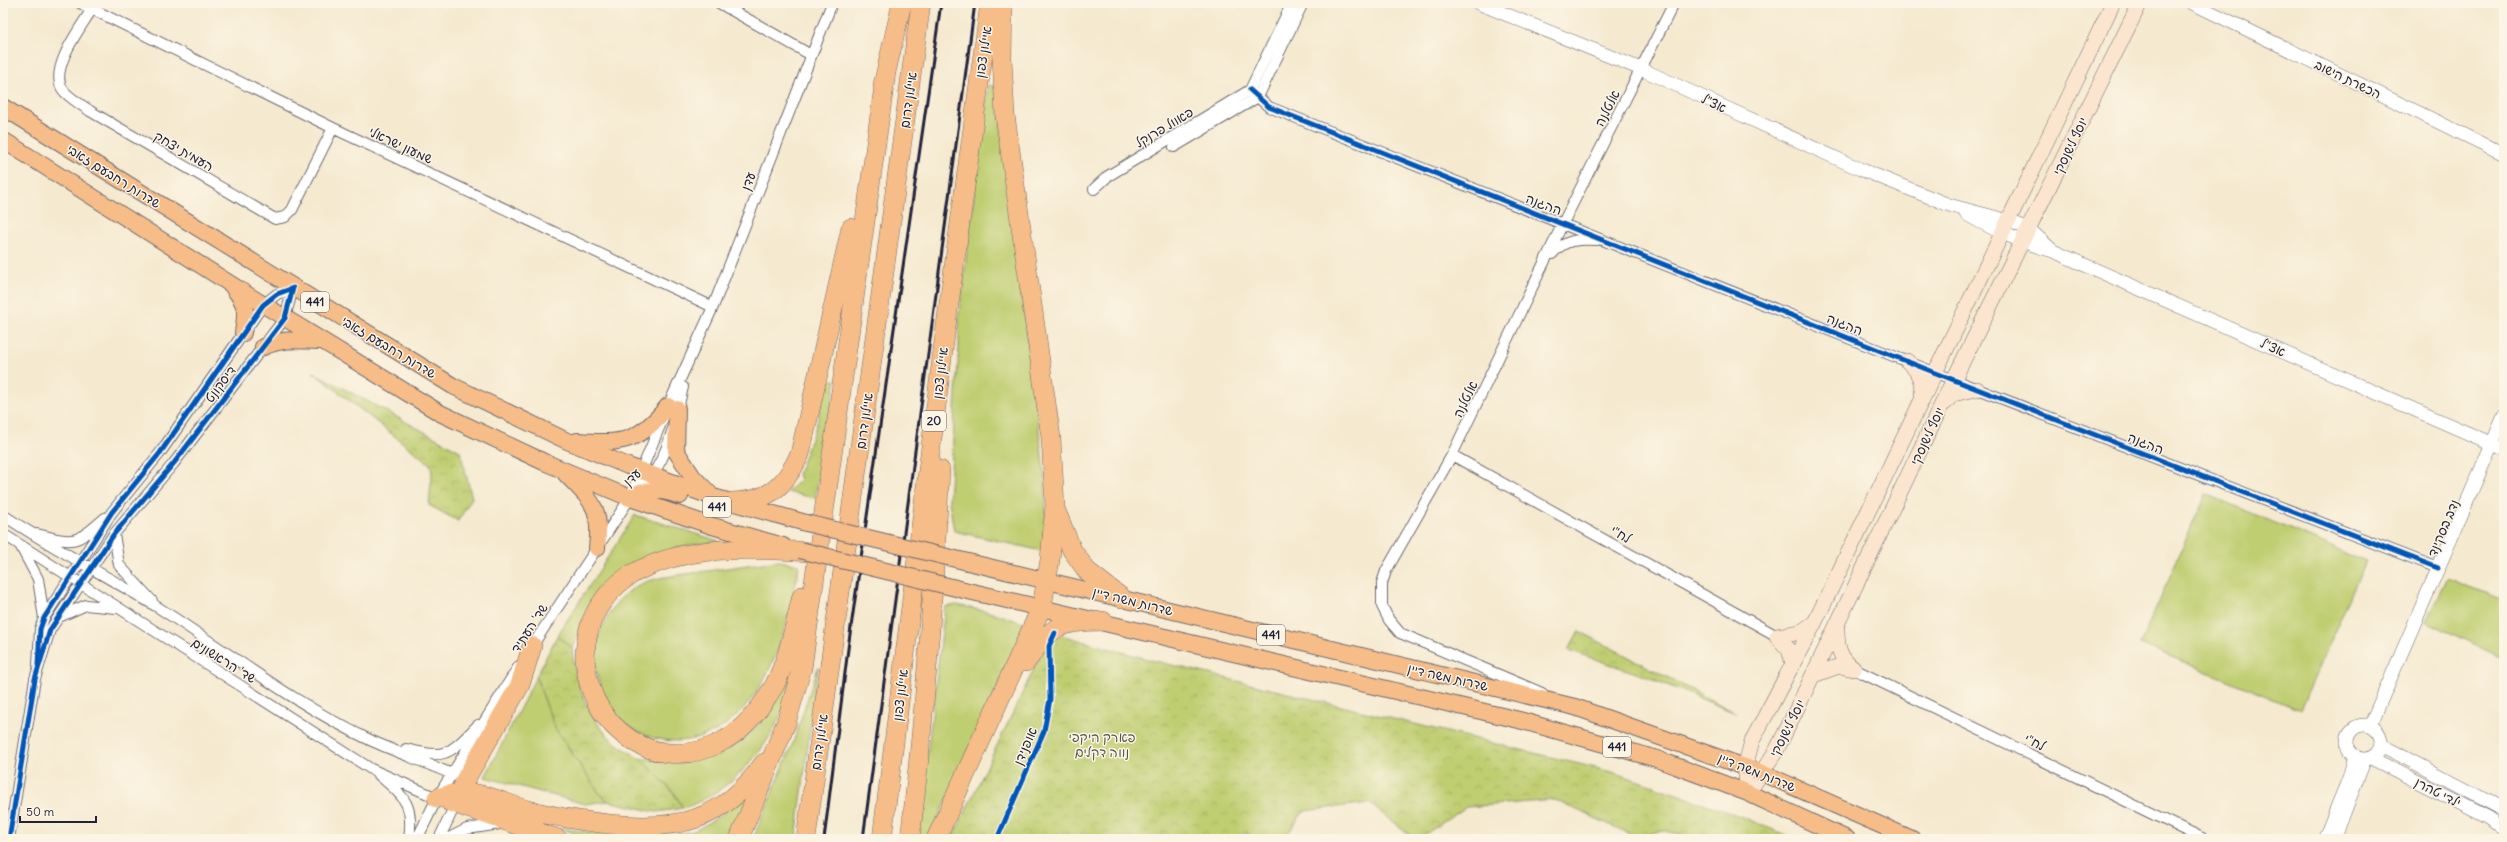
<svg xmlns="http://www.w3.org/2000/svg" width="2507" height="842" viewBox="0 0 2507 842" font-family="Delius,'Playpen Sans Hebrew',sans-serif">
  <style>
    .grass { fill: #bfce71; stroke: #707856 }
    .park { fill: url(#park-crowns); stroke: #707856 }
    .lines { fill: none; stroke-linecap: round; stroke-linejoin: round }
    .minor-casing { stroke: #6c686f; stroke-width: 12 }
    .tertiary-casing { stroke: #6c686f; stroke-width: 14 }
    .secondary-casing { stroke: #6c686f; stroke-width: 16 }
    .primary-casing { stroke: #6c686f; stroke-width: 18 }
    .motorway-casing { stroke: #6c686f; stroke-width: 20 }
    .minor { stroke: #fff; stroke-width: 10 }
    .tertiary { stroke: #fff; stroke-width: 13 }
    .secondary { stroke: #fce5cf; stroke-width: 15 }
    .primary { stroke: #f7bd88; stroke-width: 16 }
    .motorway { stroke: #f7bd88; stroke-width: 19 }
    .rail { stroke: #22223b; stroke-width: 3 }
    .primary-bridge-casing { stroke: #6c686f; stroke-width: 18; stroke-linecap: butt }
    .primary-bridge { stroke: #f7bd88; stroke-width: 16 }
    .cycleway-casing { stroke: #fcf5e5; stroke-width: 8 }
    .cycleway { stroke: #0057b8; stroke-width: 5 }
    .labels { text-anchor: middle; stroke-width: 3; stroke-linejoin: round; paint-order: stroke }
    .shield { fill: #fcf5e5; stroke: #63616e; stroke-width: 1 }
    .shield-label { font-size: 12px; font-weight: bold; fill: #22223b }
    .street-label { font-size: 13px; fill: #22223b; stroke: #fcf5e5 }
    .park-label { font-size: 13px; fill: #51564b; stroke: #fcf5e5 }
  </style>
  <defs>
    <pattern id="park-crowns" width="20" height="18" patternUnits="userSpaceOnUse"><rect width="20" height="18" fill="#bfce71"/><path d="M2 6a3 3 0 1 1 6 0M12 15a3 3 0 1 1 6 0" fill="none" stroke="#a4b163"/></pattern>
  </defs>
  <rect width="100%" height="100%" fill="#fcf5e5"/>
  <filter id="ink" filterUnits="userSpaceOnUse"><feTurbulence type="fractalNoise" baseFrequency=".025" numOctaves="2"/><feDisplacementMap in="SourceGraphic" scale="8" xChannelSelector="R" yChannelSelector="G"/><feConvolveMatrix kernelMatrix="1 2 1 2 8 2 1 2 1" color-interpolation-filters="sRGB"/></filter>
  <filter id="wash" filterUnits="userSpaceOnUse"><feTurbulence type="fractalNoise" baseFrequency=".012" numOctaves="4" result="noise"/><feDisplacementMap in="SourceGraphic" scale="16" xChannelSelector="R" yChannelSelector="G"/><feGaussianBlur stdDeviation="0.9" result="paint"/><feColorMatrix in="noise" values="0 0 0 0 0 0 0 0 0 0 0 0 0 0 0 0 0 1.4 0 .05"/><feComposite in="paint" operator="in"/></filter>
  <g filter="url(#wash)">
    <rect width="100%" height="100%" fill="#f5e9cf"/>
    <path class="grass" d="M988,85L996,86L1045,479L1046,515L1042,551L954,531L949,501L959,347V314Z
      M836,380L815,498L787,492L800,480L798,474L817,423L826,381Z
      M2206,494L2366,561L2300,710L2140,644Z
      M635,515L719,541L678,547L584,619L572,648L557,636Z
      M780,561L799,565C791,615 775,680 736,716C689,761 614,743 598,679C594,663 594,651 599,635C606,615 617,599 635,587C651,577 675,576 693,573C722,569 751,564 780,561Z
      M2447,578L2504,600V659L2426,621Z
      M957,605L997,614L1026,624L929,839H917L945,607Z
      M818,667L796,839H753L793,743Z
      M794,668C789,685 786,705 778,721C760,759 723,796 683,808L674,792L638,758C685,765 736,760 764,717C774,702 781,685 788,670Z
      M536,677L555,728L599,793L608,801L585,804L485,777Z
      M757,783L733,839H693L692,832C718,819 737,805 757,783Z"/>
    <path class="park" d="M313,372L460,451L472,498L458,521L429,505L432,473L430,464Z
      M1579,631L1736,713L1645,676L1568,650Z
      M1061,635L1147,659L1616,773L1740,816L1795,839H1700L1661,830L1639,838L1555,800L1466,807L1418,839H1414L1369,803L1304,811L1284,839H1255L1246,833L1242,839H952L1045,646Z
      M557,636L572,648C576,684 586,715 613,741C621,748 631,752 638,758C656,773 672,788 683,808L656,812L608,801L599,793L555,728L536,677Z
      M561,828C609,835 644,840 692,832L693,839H586Z"/>
  </g>
  <g filter="url(#ink)">
    <g class="lines">
      <g class="minor-casing">
        <path id="minor" d="M80,3L333,128L713,307
          M719,3L811,55
          M92,9C81,27 48,70 63,90C69,98 82,105 90,111L275,219L285,217L292,210L333,128
          M1250,90L1269,107L1936,373L2438,568
          M1250,90L1292,3
          M1258,97L1303,3
          M1174,147L1258,97
          M1094,189L1108,176L1250,90
          M1552,254C1565,239 1579,239 1597,240
          M1452,455L1777,636
          M635,493C640,487 647,481 652,475C670,451 676,416 683,387
          M3,515C54,549 107,576 159,608C228,652 296,705 370,740C398,753 428,763 456,776
          M3,534L371,769L437,798
          M37,534C76,544 75,544 105,518
          M114,534L119,565L152,601
          M21,547L38,579L44,618
          M59,617L86,605L116,608
          M530,649L630,498L668,406L713,307L832,3
          M1854,669L2204,839
          M1542,693L1400,633L1389,620L1382,606V583L1386,571L1452,455L1563,223L1674,3
          M406,749C448,760 449,754 478,725
          M379,775C404,797 414,803 409,839
          M9,839L35,679L50,630L114,534L174,463L285,318L293,288L277,294L263,305L160,453L112,512L44,618L40,629L38,665
          M417,839L437,798L519,666
          M439,839L457,801
          M447,839L467,829L500,824"/>
      </g>
      <g class="tertiary-casing">
        <path id="tertiary" d="M1478,3L1641,69L1860,169L1949,205L2009,221L2029,229L2053,251
          M2192,3L2504,154
          M1966,214C1996,231 2020,242 2053,251L2504,449
          M2347 742a17 17 0 1 1 34 0a17 17 0 1 1-34 0Z
          M2370,726L2504,416
          M2381,745L2504,810
          M2371,758L2489,818L2504,830
          M2324,839L2349,778L2355,756
          M2334,839L2365,759"/>
      </g>
      <g class="secondary-casing">
        <path id="secondary" d="M1907,361C1920,372 1923,383 1922,401
          M1945,403L1953,394L1977,389
          M1837,629C1837,647 1839,658 1854,669
          M1793,664L1789,650L1777,636L1801,632L1814,623
          M1814,675L1839,666L1854,669
          M1748,793L1776,751L1790,723L1954,379L2140,3
          M1748,793L1745,767L1752,741L1815,622L2113,3"/>
      </g>
      <g class="primary-casing">
        <path id="primary" d="M3,107L453,386L565,440L628,466L713,497L806,523
          M3,140L251,297L440,413L544,462L630,498L709,525L783,546
          M234,289C248,306 246,313 243,333
          M263,347C282,338 299,340 320,341
          M677,409L676,451L693,477L709,493
          M577,441C623,444 638,443 668,406
          M565,473C592,502 602,506 597,548
          M630,498C646,487 663,490 680,496
          M968,562L1575,707L1762,773L1912,839
          M964,590L1519,720L1657,759L1748,793L1847,839"/>
      </g>
      <g class="motorway-casing">
        <path id="motorway" d="M883,85L902,3
          M731,502C769,501 784,488 800,454L851,228
          M1056,511L1072,550L1087,571L1122,598
          M802,596C794,627 789,658 774,686C761,708 744,730 721,742C646,783 567,708 589,629C595,607 612,586 632,574C686,544 751,548 810,552
          M1026,662C1052,625 1058,622 1103,621
          M437,798C445,796 453,793 461,793C484,791 507,805 528,810C555,817 581,821 609,824C677,831 723,822 764,763
          M450,802L558,839
          M463,803L461,793L465,780L520,685L532,646
          M739,839L786,723L802,668L886,72
          M806,839L921,3
          M882,839L947,318L990,3
          M910,839C925,716 933,594 940,470
          M936,839L1042,606L1050,560L1055,506L1051,438L1005,115L1002,58L1003,3"/>
      </g>
      <use href="#minor" class="minor"/>
      <use href="#tertiary" class="tertiary"/>
      <use href="#secondary" class="secondary"/>
      <use href="#primary" class="primary"/>
      <use href="#motorway" class="motorway"/>
      <path class="rail" d="M824,839L849,641L941,3
        M863,839L975,3"/>
      <g class="primary-bridge-casing">
        <path id="primary-bridge" d="M806,523L968,562
          M800,550L964,590"/>
      </g>
      <use href="#primary-bridge" class="primary-bridge"/>
      <g class="cycleway-casing">
        <path id="cycleway" d="M1250,90L1269,107L1936,373L2438,568
          M9,839L35,679L50,630L114,534L174,463L285,318L293,288L277,294L263,305L160,453L112,512L44,618L40,629L38,665
          M997,839L1044,731L1050,699L1049,646L1055,633"/>
      </g>
      <use href="#cycleway" class="cycleway"/>
    </g>
  </g>
  <g class="labels">
    <g class="shield">
      <rect x="301" y="292" width="28" height="20" rx="3"/>
      <rect x="922" y="411" width="24" height="20" rx="3"/>
      <rect x="703" y="497" width="28" height="20" rx="3"/>
      <rect x="1257" y="625" width="28" height="20" rx="3"/>
      <rect x="1603" y="737" width="28" height="20" rx="3"/>
    </g>
    <g class="shield-label">
      <text x="315" y="306">441</text>
      <text x="934" y="425">20</text>
      <text x="717" y="511">441</text>
      <text x="1271" y="639">441</text>
      <text x="1617" y="751">441</text>
    </g>
    <g class="street-label">
      <text transform="translate(983 52) rotate(-82)" y="5">איילון צפון</text>
      <text transform="translate(2348 79) rotate(26)" y="5">הכשרת הישוב</text>
      <text transform="translate(908 100) rotate(-82)" y="5">איילון דרום</text>
      <text transform="translate(1714 103) rotate(25)" y="5">אצ"ל</text>
      <text transform="translate(1607 108) rotate(-63)" y="5">אלטלנה</text>
      <text transform="translate(1164 127) rotate(-31)" y="5">פאוול פרנקל</text>
      <text transform="translate(401 145) rotate(25)" y="5">שמעון ישראלי</text>
      <text transform="translate(2070 146) rotate(-64)" y="5">יוסף לישנסקי</text>
      <text transform="translate(184 151) rotate(30)" y="5">העמית יצחק</text>
      <text transform="translate(114 176) rotate(32)" y="5">שדרות רחבעם זאבי</text>
      <text transform="translate(748 181) rotate(-69)" y="5">עדן</text>
      <text transform="translate(1544 204) rotate(21)" y="5">ההגנה</text>
      <text transform="translate(1845 324) rotate(22)" y="5">ההגנה</text>
      <text transform="translate(389 347) rotate(31)" y="5">שדרות רחבעם זאבי</text>
      <text transform="translate(2273 347) rotate(24)" y="5">אצ"ל</text>
      <text transform="translate(940 373) rotate(-83)" y="5">איילון צפון</text>
      <text transform="translate(220 384) rotate(-53)" y="5">דיסקונט</text>
      <text transform="translate(1465 399) rotate(-64)" y="5">אלטלנה</text>
      <text transform="translate(864 421) rotate(-82)" y="5">איילון דרום</text>
      <text transform="translate(1927 436) rotate(-65)" y="5">יוסף לישנסקי</text>
      <text transform="translate(2146 443) rotate(22)" y="5">ההגנה</text>
      <text transform="translate(632 477) rotate(-44)" y="5">עדן</text>
      <text transform="translate(2443 528) rotate(-67)" y="5">נדב בסקינד</text>
      <text transform="translate(1621 534) rotate(29)" y="5">לח"י</text>
      <text transform="translate(1133 601) rotate(14)" y="5">שדרות משה דיין</text>
      <text transform="translate(529 628) rotate(-57)" y="5">שד' העתיד</text>
      <text transform="translate(224 660) rotate(32)" y="5">שד' הראשונים</text>
      <text transform="translate(1448 677) rotate(13)" y="5">שדרות משה דיין</text>
      <text transform="translate(900 695) rotate(-83)" y="5">איילון צפון</text>
      <text transform="translate(1787 728) rotate(-63)" y="5">יוסף לישנסקי</text>
      <text transform="translate(819 742) rotate(-82)" y="5">איילון דרום</text>
      <text transform="translate(2035 742) rotate(26)" y="5">לח"י</text>
      <text transform="translate(1025 746) rotate(-67)" y="5">אופנידן</text>
      <text transform="translate(1757 772) rotate(22)" y="5">שדרות משה דיין</text>
      <text transform="translate(2438 792) rotate(27)" y="5">ילדי טהרן</text>
    </g>
    <g class="park-label">
      <text x="1102" y="742">פארק היקפי<tspan x="1102" dy="15">נווה דקלים</tspan></text>
    </g>
  </g>
  <rect width="2507" height="842" fill="none" stroke="#fcf5e5" stroke-width="16"/>
  <path d="M20 816v6h76v-6" fill="none" stroke="#22223b" stroke-width="2"/>
  <text x="26" y="816" font-size="12" fill="#22223b" stroke="#fcf5e5" stroke-width="3" paint-order="stroke">50 m</text>
</svg>
